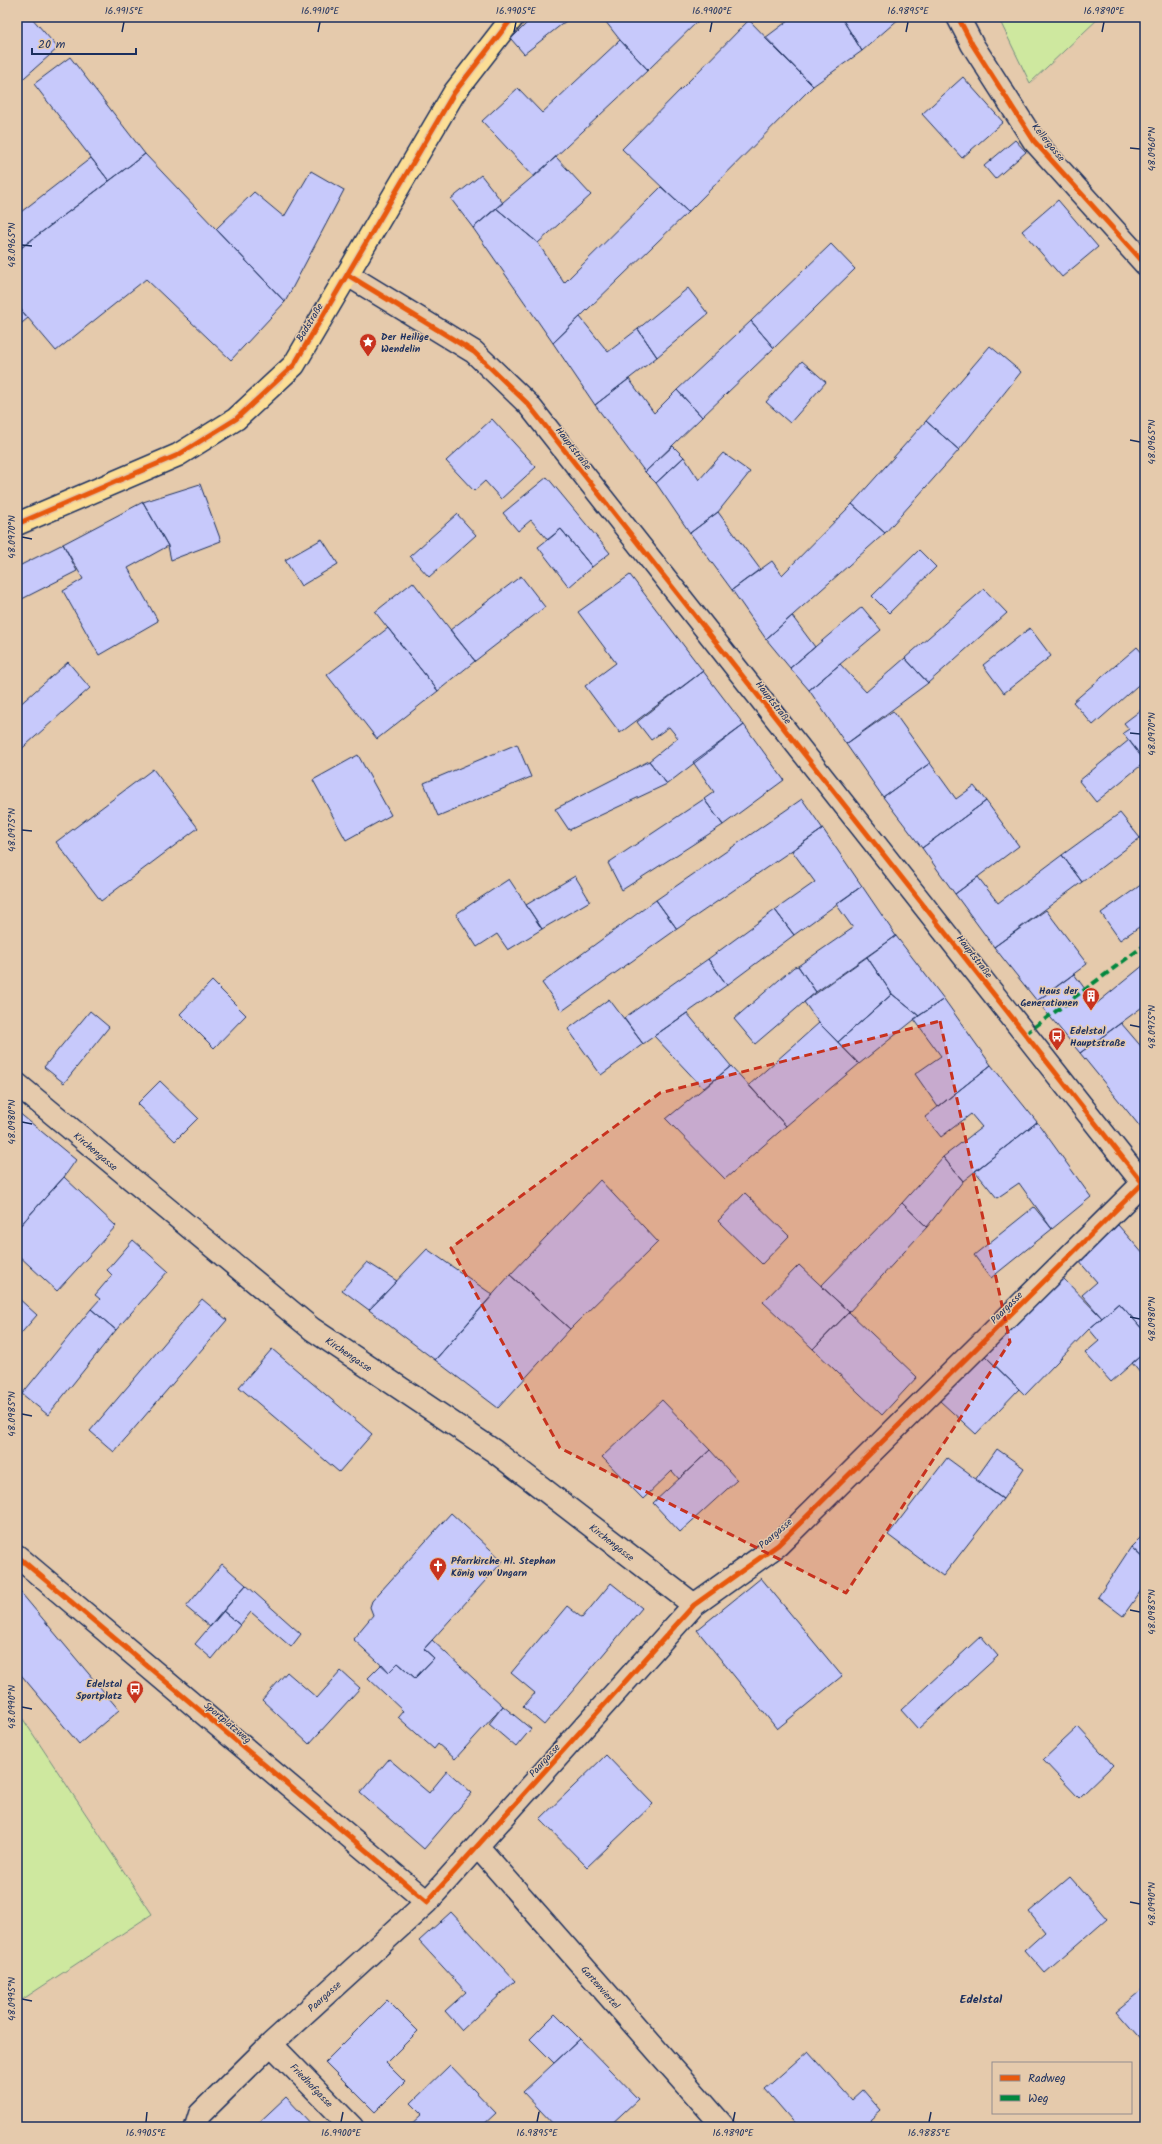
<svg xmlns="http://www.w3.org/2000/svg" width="1162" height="2144" viewBox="0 0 1162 2144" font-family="Kalam,sans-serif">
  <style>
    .green { fill: #cee89f; stroke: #748c7e }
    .building { fill: #c7c9fb; stroke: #1b2f5e }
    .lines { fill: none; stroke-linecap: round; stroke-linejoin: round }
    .minor-casing { stroke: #1b2f5e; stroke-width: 25 }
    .major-casing { stroke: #1b2f5e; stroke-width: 25 }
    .minor { stroke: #e5caac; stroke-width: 22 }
    .major { stroke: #fcde96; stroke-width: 22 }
    .quiet { stroke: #00873e; stroke-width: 4; stroke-dasharray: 8 4; stroke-linecap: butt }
    .cycleway-casing { stroke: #e5caac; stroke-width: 8 }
    .cycleway { stroke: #e8590c; stroke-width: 5 }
    .marked { fill: #c8321e; fill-opacity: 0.2; stroke: #c8321e; stroke-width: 3; stroke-dasharray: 8 5; stroke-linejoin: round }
    .ticks { fill: none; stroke: #1b2f5e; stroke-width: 1.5 }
    .labels { text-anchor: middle; stroke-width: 3; stroke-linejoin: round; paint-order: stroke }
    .street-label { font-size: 10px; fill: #1b2f5e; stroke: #e5caac }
    .poi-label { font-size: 10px; font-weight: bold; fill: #1b2f5e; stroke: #e5caac; text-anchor: start }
    .quarter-label { font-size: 12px; font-weight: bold; fill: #1b2f5e; stroke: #e5caac }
    .neatline { fill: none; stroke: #1b2f5e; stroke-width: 1.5 }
    .ticks-label { font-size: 10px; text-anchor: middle; fill: #1b2f5e }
  </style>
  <rect width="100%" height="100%" fill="#e5caac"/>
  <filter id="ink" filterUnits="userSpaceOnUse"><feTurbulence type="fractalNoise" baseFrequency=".025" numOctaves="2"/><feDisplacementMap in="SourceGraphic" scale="8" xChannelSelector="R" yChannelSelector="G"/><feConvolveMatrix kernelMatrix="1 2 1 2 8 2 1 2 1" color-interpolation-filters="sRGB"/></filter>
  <g filter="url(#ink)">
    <path class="green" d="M998,17H1100L1030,83Z
      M17,1710L152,1914L17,2003Z"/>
    <path class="building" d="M17,17H31L58,48L17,84Z
      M533,17H571L524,54L511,39Z
      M602,17H702L648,70L620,40Z
      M793,17H841L862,51L813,86L765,38Z
      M841,17H901L862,51Z
      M749,20L813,86L688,212L622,149Z
      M620,40L648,70L534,177L482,121L518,88L542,113Z
      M70,57L145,154L109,181L34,84Z
      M963,77L1003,122L962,158L922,114Z
      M1015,140L1026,152L995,179L984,166Z
      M145,154L285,302L231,360L146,279L56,351L17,305V251Z
      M556,157L591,195L538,243L496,208Z
      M91,158L109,181L22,247L17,241V215Z
      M311,171L344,190L285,302L216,229L254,192L284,217Z
      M481,175L503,203L473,228L451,199Z
      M661,187L688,212L553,343L473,228L496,208L538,243L564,283Z
      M1058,200L1098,247L1062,277L1022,231Z
      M831,244L855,269L774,348L751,321Z
      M688,288L708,314L657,357L638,329Z
      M17,305L28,318L17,327Z
      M580,317L608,352L638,329L657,357L595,405L553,343Z
      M751,321L774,348L702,417L677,390Z
      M990,346L1021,372L959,450L926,421Z
      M802,361L826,382L790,423L766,402Z
      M629,379L654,413L677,390L702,417L645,472L595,405Z
      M492,419L536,467L501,499L485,481L474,491L446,461Z
      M926,421L959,450L885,533L852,504Z
      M673,446L684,457L656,483L645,472Z
      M723,453L750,472L718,512L690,533L656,483L684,457L699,480Z
      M547,477L610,553L592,567L561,529L548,540L531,520L518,531L503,513Z
      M200,484L221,541L171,560L168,546L143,502Z
      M143,502L168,546L128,568L158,621L99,655L63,591L83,579L63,544Z
      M852,504L885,533L766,639L732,590L772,561L782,575Z
      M718,512L760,569L732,590L690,533Z
      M457,514L476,535L429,577L410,556Z
      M561,529L592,567L569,587L538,547Z
      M322,539L338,564L301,586L285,560Z
      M63,544L77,571L22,599L17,590V567Z
      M919,550L936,567L889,613L872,596Z
      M630,575L703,671L620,733L585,686L616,663L578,612Z
      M521,576L545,607L475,661L450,630Z
      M413,582L475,661L438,691L375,612Z
      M984,589L1007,613L928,683L905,658Z
      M862,607L881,630L809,690L790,668Z
      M792,616L815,647L790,668L766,639Z
      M388,628L438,691L377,739L327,675Z
      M1030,628L1051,656L1004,693L983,665Z
      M1137,647L1145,656V679L1093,725L1073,702Z
      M905,658L928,683L846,744L809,690L840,664L866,692Z
      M68,662L90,688L17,753V707Z
      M703,671L744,725L667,784L649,761L678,738L669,727L651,740L637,722Z
      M1145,707V761L1123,733L1129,729L1124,723Z
      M893,711L930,763L883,797L846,744Z
      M744,725L784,780L723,825L704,799L714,792L693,762Z
      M1129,740L1145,762L1096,802L1079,781Z
      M517,744L531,777L438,816L424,783Z
      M358,755L391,815L346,840L313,780Z
      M649,761L667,784L569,830L555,809Z
      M930,763L956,799L974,786L986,801L922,848L883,797Z
      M153,769L198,828L101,901L56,842Z
      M704,799L723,825L622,890L608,863Z
      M802,799L823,829L677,929L656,900Z
      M986,801L1019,846L955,894L922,848Z
      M1120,813L1140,838L1082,882L1062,855Z
      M823,829L862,886L794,935L775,910L815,882L792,851Z
      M1062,855L1082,882L994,947L955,894L978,877L998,903Z
      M575,876L590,901L542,929L526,905Z
      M509,879L542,929L508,950L497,934L477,947L456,914Z
      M1145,882V923L1120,940L1101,913Z
      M862,886L896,936L816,992L798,966L853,928L836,904Z
      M656,900L677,929L562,1011L542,983Z
      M775,910L794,935L727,985L708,959Z
      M1046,910L1087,964L1037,1001L994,947Z
      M896,936L944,999L919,1016L892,994L867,957Z
      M867,957L892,994L838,1042L819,1023L804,1002Z
      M708,959L727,985L643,1044L624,1018Z
      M1145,964V1005L1080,1053L1037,1001L1074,974L1096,1004Z
      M798,966L816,992L755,1044L734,1019L794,967Z
      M212,981L246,1015L214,1048L180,1014Z
      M892,994L919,1016L859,1064L838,1042Z
      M609,999L643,1044L601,1075L568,1029Z
      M944,999L991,1065L938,1107L915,1074L941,1056L914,1019Z
      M90,1011L109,1027L64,1083L44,1067Z
      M687,1013L731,1066L704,1089L654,1036Z
      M819,1023L859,1064L786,1126L749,1085Z
      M1121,1023L1145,1051V1126L1142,1129L1080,1053Z
      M991,1065L1037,1122L963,1181L943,1157L982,1127L971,1114L941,1137L925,1117Z
      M731,1066L786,1126L725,1179L666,1119Z
      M160,1081L198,1118L175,1141L137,1104Z
      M18,1112L76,1160L64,1177L17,1229Z
      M1037,1122L1091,1197L1052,1229L1019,1183L997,1198L975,1171Z
      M943,1157L963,1181L927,1227L902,1203Z
      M64,1177L116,1226L57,1291L17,1254V1229Z
      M600,1180L658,1242L570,1329L510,1275Z
      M745,1193L789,1236L762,1264L718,1221Z
      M902,1203L927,1227L849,1312L821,1286Z
      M1034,1207L1052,1229L991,1278L974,1255Z
      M1118,1225L1145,1256V1332L1119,1303L1102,1318L1082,1295L1097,1282L1078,1260Z
      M133,1240L168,1271L116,1330L91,1309L100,1299L95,1295L112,1275L107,1270Z
      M427,1249L493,1295L435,1360L369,1310Z
      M367,1262L397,1281L369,1310L342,1290Z
      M799,1265L849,1312L813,1349L763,1302Z
      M510,1275L570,1329L498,1408L435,1360Z
      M1061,1276L1102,1318L1089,1329L1025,1395L984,1355Z
      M17,1297L37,1315L17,1338Z
      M202,1299L227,1320L114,1452L90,1431Z
      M1119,1303L1145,1332V1352L1111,1382L1085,1353L1099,1341L1089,1329Z
      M91,1309L116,1330L48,1415L22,1394Z
      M849,1312L917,1377L882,1415L813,1349Z
      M272,1349L372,1434L339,1472L239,1387Z
      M1145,1352V1379L1132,1363Z
      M984,1355L1019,1389L976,1434L940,1401Z
      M662,1400L710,1450L679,1479L672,1471L643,1499L602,1457Z
      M997,1449L1024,1468L1003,1499L975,1480Z
      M710,1450L737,1480L680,1532L653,1503Z
      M947,1458L1003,1499L943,1576L888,1535Z
      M451,1513L503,1561L424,1649L434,1658L415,1678L398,1663L389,1672L353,1639L373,1615L370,1607L372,1601Z
      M1145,1533V1560L1131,1547Z
      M1131,1547L1145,1560V1585L1123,1616L1098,1597Z
      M222,1564L246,1585L210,1627L186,1607Z
      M761,1578L842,1676L777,1729L697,1630Z
      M611,1583L642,1608L544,1725L523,1707L535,1693L511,1673L567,1606L582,1618Z
      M246,1585L301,1634L291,1647L251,1612L240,1625L223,1611Z
      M17,1588L119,1710L79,1744L17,1670Z
      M223,1611L240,1625L212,1659L195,1644Z
      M981,1636L998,1656L918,1729L901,1710Z
      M432,1640L503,1706L455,1759L438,1744L434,1749L398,1717L403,1711L368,1678L382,1664L389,1672L398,1663L415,1678L434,1658L424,1649Z
      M341,1671L360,1688L309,1744L262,1700L287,1672L317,1698Z
      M503,1706L531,1729L516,1747L489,1724Z
      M1078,1727L1113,1765L1079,1798L1043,1760Z
      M606,1755L653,1804L587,1867L540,1819Z
      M389,1759L429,1793L447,1771L472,1793L424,1849L360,1793Z
      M1070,1877L1107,1919L1045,1973L1025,1950L1045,1932L1029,1912Z
      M451,1912L515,1981L462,2030L445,2011L466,1992L419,1941Z
      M1145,1988V2043L1117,2011Z
      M387,2000L418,2031L386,2063L405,2082L375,2112L325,2062Z
      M555,2014L580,2039L554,2063L530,2039Z
      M580,2039L638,2099L608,2127H556L523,2092Z
      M808,2051L852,2100L863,2090L881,2111L863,2127H798L765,2089Z
      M450,2065L496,2113L481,2127H408L422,2114L411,2103Z
      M286,2097L314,2127H254Z"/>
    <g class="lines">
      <g class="minor-casing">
        <path id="minor" d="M958,17L972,44L1034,141L1145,264
          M348,275L474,352L528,404L1145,1186
          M17,1084L312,1329L494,1451L694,1605
          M17,1556L427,1902
          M478,1847L724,2127
          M271,2044L352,2127
          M196,2127L200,2114L271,2044L427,1902L694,1605L778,1545L1143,1183"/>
      </g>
      <g class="major-casing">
        <path id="major" d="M17,524L178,455L236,419L294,365L454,93L513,17"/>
      </g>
      <use href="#minor" class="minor"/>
      <use href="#major" class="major"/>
      <path class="quiet" d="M1025,1034L1145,945"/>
      <g class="cycleway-casing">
        <path id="cycleway" d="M958,17L972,44L1034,141L1145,264
          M348,275L474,352L528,404L1145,1186
          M17,524L178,455L236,419L294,365L454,93L513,17
          M17,1556L427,1902L694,1605L778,1545L1143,1183"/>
      </g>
      <use href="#cycleway" class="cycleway"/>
    </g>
  </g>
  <path class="marked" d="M940,1021L1010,1342L846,1593L560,1448L451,1248L660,1093Z"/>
  <path class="ticks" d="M122,32L124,22M318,32L320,22M514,32L516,22M710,32L712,22M906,32L908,22M1102,32L1104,22M1130,148L1140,149M22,245L32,246M1130,440L1140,442M22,537L32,539M1130,733L1140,734M22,830L32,831M1130,1025L1140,1027M22,1122L32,1124M1130,1317L1140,1319M22,1414L32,1416M1130,1610L1140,1612M22,1707L32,1709M1130,1902L1140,1904M22,1999L32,2001M146,2122L147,2112M341,2122L343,2112M537,2122L539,2112M733,2122L735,2112M929,2122L931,2112"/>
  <defs>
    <g id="sight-pin" transform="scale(0.9)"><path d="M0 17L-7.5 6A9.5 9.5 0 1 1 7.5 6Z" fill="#c8321e" stroke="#e5caac"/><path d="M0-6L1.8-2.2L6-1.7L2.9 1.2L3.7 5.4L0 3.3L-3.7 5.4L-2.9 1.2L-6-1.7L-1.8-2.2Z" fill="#fff"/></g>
    <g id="building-pin" transform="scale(0.9)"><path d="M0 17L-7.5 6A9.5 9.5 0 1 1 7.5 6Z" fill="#c8321e" stroke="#e5caac"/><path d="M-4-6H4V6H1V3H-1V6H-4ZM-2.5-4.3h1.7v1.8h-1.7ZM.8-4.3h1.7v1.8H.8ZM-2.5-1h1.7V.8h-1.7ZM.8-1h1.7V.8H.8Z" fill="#fff"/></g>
    <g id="bus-pin" transform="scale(0.9)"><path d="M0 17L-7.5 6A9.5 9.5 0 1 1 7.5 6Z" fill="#c8321e" stroke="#e5caac"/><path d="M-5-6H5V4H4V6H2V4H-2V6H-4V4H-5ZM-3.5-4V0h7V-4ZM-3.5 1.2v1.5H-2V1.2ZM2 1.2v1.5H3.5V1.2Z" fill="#fff"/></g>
    <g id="church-pin" transform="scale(0.9)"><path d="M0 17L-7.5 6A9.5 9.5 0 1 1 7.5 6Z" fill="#c8321e" stroke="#e5caac"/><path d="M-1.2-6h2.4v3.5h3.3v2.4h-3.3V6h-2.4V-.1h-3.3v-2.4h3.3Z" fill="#fff"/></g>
  </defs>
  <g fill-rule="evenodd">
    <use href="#sight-pin" x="368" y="342"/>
    <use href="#building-pin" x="1091" y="996"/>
    <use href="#bus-pin" x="1057" y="1036"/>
    <use href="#church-pin" x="438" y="1566"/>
    <use href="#bus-pin" x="135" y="1689"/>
  </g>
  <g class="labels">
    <g class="street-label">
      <text transform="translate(1049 142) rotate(51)" y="4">Kellergasse</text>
      <text transform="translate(309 322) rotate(-59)" y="4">Badstraße</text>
      <text transform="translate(574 448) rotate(52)" y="4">Hauptstraße</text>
      <text transform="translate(774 702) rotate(52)" y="4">Hauptstraße</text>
      <text transform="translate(975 956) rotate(52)" y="4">Hauptstraße</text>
      <text transform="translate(96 1151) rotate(40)" y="4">Kirchengasse</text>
      <text transform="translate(1006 1307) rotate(-45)" y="4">Paargasse</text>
      <text transform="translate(349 1354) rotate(34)" y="4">Kirchengasse</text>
      <text transform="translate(775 1533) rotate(-41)" y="4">Paargasse</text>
      <text transform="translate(612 1542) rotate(38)" y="4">Kirchengasse</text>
      <text transform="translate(228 1722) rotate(40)" y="4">Sportplatzweg</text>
      <text transform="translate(544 1760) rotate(-48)" y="4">Paargasse</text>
      <text transform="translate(601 1987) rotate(49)" y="4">Gartenviertel</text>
      <text transform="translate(324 1996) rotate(-42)" y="4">Paargasse</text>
      <text transform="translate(312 2085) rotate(46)" y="4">Friedhofgasse</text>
    </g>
    <g class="poi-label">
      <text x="381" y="340">Der Heilige<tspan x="381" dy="12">Wendelin</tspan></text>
      <text x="1078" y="994" text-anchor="end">Haus der<tspan x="1078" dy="12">Generationen</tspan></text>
      <text x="1070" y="1034">Edelstal<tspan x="1070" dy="12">Hauptstraße</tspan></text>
      <text x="451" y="1564">Pfarrkirche Hl. Stephan<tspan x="451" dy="12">König von Ungarn</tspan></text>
      <text x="122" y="1687" text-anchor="end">Edelstal<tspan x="122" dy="12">Sportplatz</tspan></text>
    </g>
    <g class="quarter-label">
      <text x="981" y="2003">Edelstal</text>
    </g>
  </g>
  <rect width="1162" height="2144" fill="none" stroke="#e5caac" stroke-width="44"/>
  <rect x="992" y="2062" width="140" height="52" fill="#e5caac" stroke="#948c8d"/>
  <rect x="1000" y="2075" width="20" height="6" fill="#e8590c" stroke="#948c8d"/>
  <text x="1028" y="2082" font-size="12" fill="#1b2f5e">Radweg</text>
  <rect x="1000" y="2095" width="20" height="6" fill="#00873e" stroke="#948c8d"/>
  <text x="1028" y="2102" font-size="12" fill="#1b2f5e">Weg</text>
  <path d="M32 48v6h104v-6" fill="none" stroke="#1b2f5e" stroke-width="2"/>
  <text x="38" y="48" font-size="12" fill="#1b2f5e" stroke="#e5caac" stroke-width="3" paint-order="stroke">20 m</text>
  <rect x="22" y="22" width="1118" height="2100" class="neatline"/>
  <g class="ticks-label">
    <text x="124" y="14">16.9915°E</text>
    <text x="320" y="14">16.9910°E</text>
    <text x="516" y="14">16.9905°E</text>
    <text x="712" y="14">16.9900°E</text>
    <text x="908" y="14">16.9895°E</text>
    <text x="1104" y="14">16.9890°E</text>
    <text transform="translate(1151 149) rotate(-90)" y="4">48.0960°N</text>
    <text transform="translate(11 245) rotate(-90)" y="4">48.0965°N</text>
    <text transform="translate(1151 442) rotate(-90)" y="4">48.0965°N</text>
    <text transform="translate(11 537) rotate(-90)" y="4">48.0970°N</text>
    <text transform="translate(1151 734) rotate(-90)" y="4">48.0970°N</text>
    <text transform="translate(11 830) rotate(-90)" y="4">48.0975°N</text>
    <text transform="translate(1151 1027) rotate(-90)" y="4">48.0975°N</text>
    <text transform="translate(11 1122) rotate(-90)" y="4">48.0980°N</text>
    <text transform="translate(1151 1319) rotate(-90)" y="4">48.0980°N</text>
    <text transform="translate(11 1414) rotate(-90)" y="4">48.0985°N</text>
    <text transform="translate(1151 1612) rotate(-90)" y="4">48.0985°N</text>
    <text transform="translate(11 1707) rotate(-90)" y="4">48.0990°N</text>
    <text transform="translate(1151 1904) rotate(-90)" y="4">48.0990°N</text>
    <text transform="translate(11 1999) rotate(-90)" y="4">48.0995°N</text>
    <text x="146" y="2136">16.9905°E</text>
    <text x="341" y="2136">16.9900°E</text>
    <text x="537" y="2136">16.9895°E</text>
    <text x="733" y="2136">16.9890°E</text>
    <text x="929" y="2136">16.9885°E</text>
  </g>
</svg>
